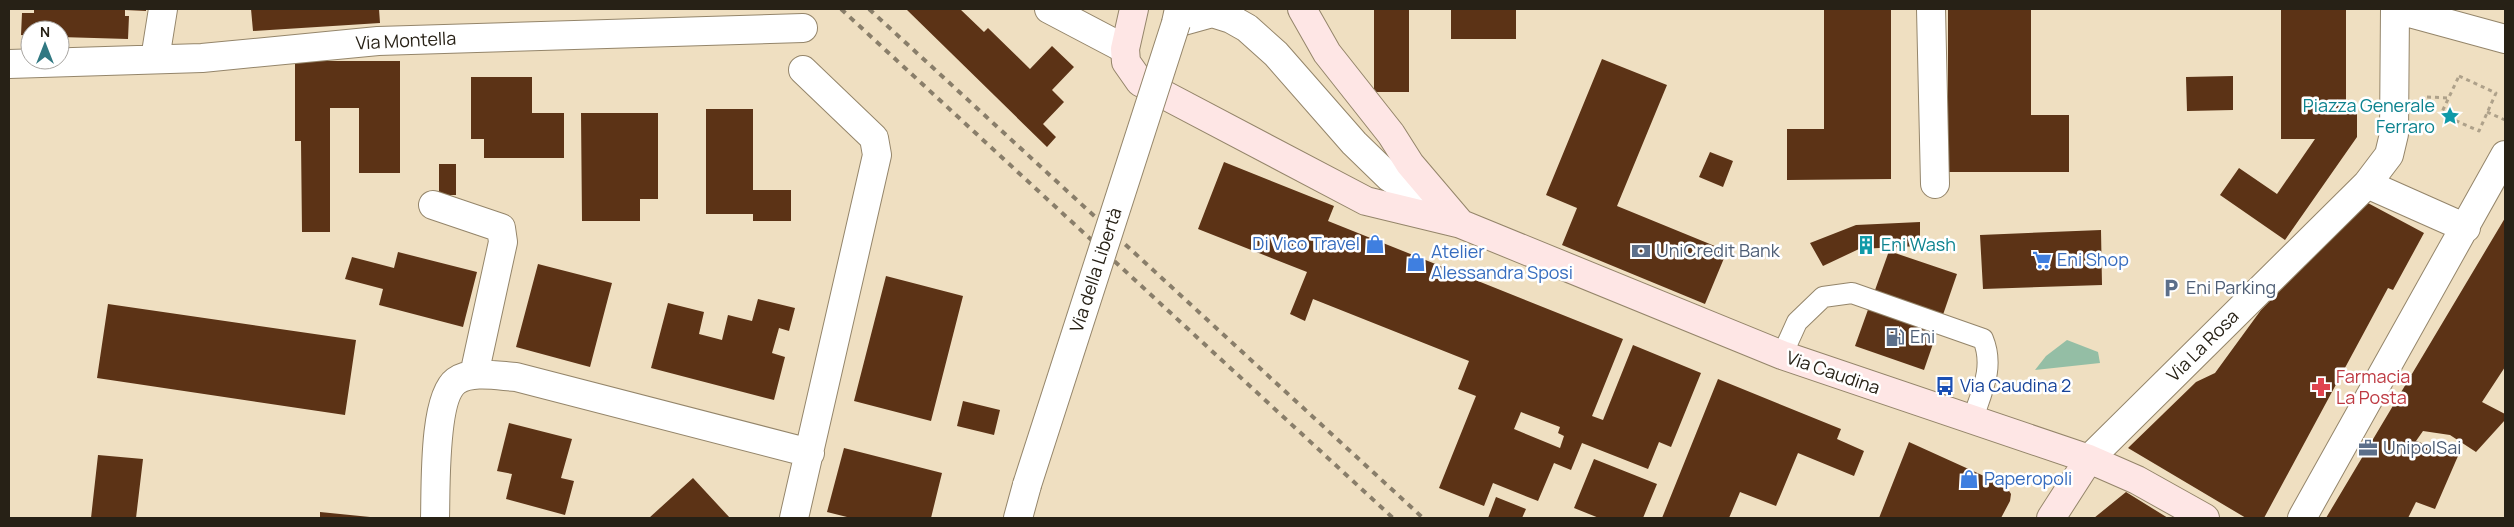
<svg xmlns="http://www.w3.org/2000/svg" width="2514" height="527" viewBox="0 0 2514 527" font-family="Manrope,sans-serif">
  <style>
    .green { fill: #94bea5 }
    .building { fill: #5c3316; fill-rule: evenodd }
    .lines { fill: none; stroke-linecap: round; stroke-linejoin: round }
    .service-casing { stroke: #94856a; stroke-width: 22 }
    .minor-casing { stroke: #94856a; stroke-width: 30 }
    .tertiary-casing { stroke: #94856a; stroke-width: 30 }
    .secondary-casing { stroke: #94856a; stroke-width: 30 }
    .path { stroke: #aea18a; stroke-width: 3; stroke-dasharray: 4 4; stroke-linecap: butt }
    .service { stroke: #fff; stroke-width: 20 }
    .minor { stroke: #fff; stroke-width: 28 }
    .tertiary { stroke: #fff; stroke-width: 28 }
    .secondary { stroke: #fee6e5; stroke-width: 28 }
    .rail { stroke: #897e6a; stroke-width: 4; stroke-dasharray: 6 6; stroke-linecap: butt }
    .tertiary-bridge-casing { stroke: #94856a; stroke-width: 30; stroke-linecap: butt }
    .tertiary-bridge { stroke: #fff; stroke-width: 28 }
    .labels { text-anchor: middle; stroke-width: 5; stroke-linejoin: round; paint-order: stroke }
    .street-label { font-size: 18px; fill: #272116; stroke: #fff }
    .culture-label { font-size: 18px; fill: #0d838f; stroke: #fff; text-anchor: end }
    .shop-label { font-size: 18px; fill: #366cbe; stroke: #fff; text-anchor: start }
    .service-label { font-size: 18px; fill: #4e5e75; stroke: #fff; text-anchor: start }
    .health-label { font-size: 18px; fill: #be3a42; stroke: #fff; text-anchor: start }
    .transit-label { font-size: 18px; fill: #164399; stroke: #fff; text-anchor: start }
  </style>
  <rect width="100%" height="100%" fill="#efdfc1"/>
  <path class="green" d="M2067,340L2098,352L2100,363L2035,370L2046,356Z"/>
  <path class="building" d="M34,9H146V11L125,10V16H129L128,39L60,37V30H30V36L21,35L22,13H34Z
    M251,9H379L380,23L253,31Z
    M906,9H960L984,32L988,28L1030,69L1052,46L1074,67L1052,90L1064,102L1043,124L1056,137L1047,147Z
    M1374,9H1409V92H1374Z
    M1451,9H1516V39H1451Z
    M1824,9H1891V179L1787,180V129H1824Z
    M1948,9H2031V115H2069V172H1948Z
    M2281,9H2346V104H2357V137L2285,240L2220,195L2239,168L2277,194L2315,139H2281Z
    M1602,59L1667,85L1617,206L1727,251L1705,304L1562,245L1577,208L1546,195Z
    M295,61H400V173H359V108H330V232H302L301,141H295Z
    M2233,76V110L2187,111L2186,77Z
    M471,77H532V113H564V158H484V139H471Z
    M706,109H753V190H791V221H753V214H706Z
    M581,113H658V199H640V221H582Z
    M1710,152L1733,161L1723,187L1699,177Z
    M1224,162L1334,206L1328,221L1623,339L1592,416L1603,420L1633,345L1701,373L1671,447L1659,442L1648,469L1582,443L1571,470L1554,463L1538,501L1493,483L1484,506L1439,488L1476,396L1458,389L1469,361L1313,299L1305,321L1290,314L1307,272L1198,229ZM1521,412L1560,427L1558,433L1564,436L1560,448L1514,429Z
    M439,164H456V195H439Z
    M2366,202L2424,233L2393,290L2388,288L2264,518H2246L2128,448L2196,382L2215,373L2261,310Z
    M2505,218V367L2482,402L2505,414V420L2476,452L2450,435L2423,431L2416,441L2458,456L2435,509L2416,502L2408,518H2326Z
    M1920,222V246L1859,249L1823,266L1810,243L1856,225Z
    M2101,230L2102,285L1983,289L1980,235Z
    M1889,251L1957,274L1924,370L1855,346Z
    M398,252L477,272L463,327L379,305L383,289L345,279L352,257L394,268Z
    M538,264L612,283L590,367L516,347Z
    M886,276L963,296L931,421L854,401Z
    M758,299L795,308L789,331L779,328L772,353L785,357L774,400L651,368L668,303L704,312L699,334L722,340L728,315L752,321Z
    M108,304L356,340L345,415L97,378Z
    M1718,379L1841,429L1837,439L1864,451L1854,476L1798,453L1776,506L1740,492L1729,518H1662Z
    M963,401L1000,410L994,435L957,426Z
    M509,423L572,439L561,478L574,481L565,515L506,499L512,474L497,471Z
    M1909,442L2006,486L2011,494L2010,501L2001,518H1879Z
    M844,448L942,473L931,518H851L827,512Z
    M98,455L143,459L136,518H91Z
    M1594,459L1657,484L1643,518H1599L1574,508Z
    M693,478L730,518H649Z
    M2126,492L2168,518H2094Z
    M1496,497L1526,509L1522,518H1488Z
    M320,512L370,517V518H320Z"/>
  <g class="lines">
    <g class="service-casing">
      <path id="service" d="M1782,355L1797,322L1823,297L1852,293L1983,339C1995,368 1981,393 1972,421"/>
    </g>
    <g class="minor-casing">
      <path id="minor" d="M1049,9L1125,49
        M1931,9L1935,184
        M155,59L163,9
        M9,64L202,58L378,41L803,28
        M433,205L501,228L503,242L474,375
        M2466,228L2367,184L2389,155L2394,134L2395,9L2505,39
        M2089,459L2367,184
        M435,518C436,489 433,398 456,381C471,370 499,376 516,377L810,453
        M794,518L877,155L874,138L803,70
        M2302,518L2505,155"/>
    </g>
    <g class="tertiary-casing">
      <path id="tertiary" d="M1179,9L1176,23L1212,13L1231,19L1247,28L1276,54L1354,143L1389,177L1453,219
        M1018,518L1027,485"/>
    </g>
    <g class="secondary-casing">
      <path id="secondary" d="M1134,9L1125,49L1126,62L1140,82L1366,201L1461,224L1782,355L2089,459L2137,480L2205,518
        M1302,9L1327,53L1391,134L1410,164L1461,224
        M2051,518L2089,459"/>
    </g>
    <path class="path" d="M2459,76L2496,93L2479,131L2441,114Z
      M2427,97L2449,98
      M2487,112L2505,120"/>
    <use href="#service" class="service"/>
    <use href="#minor" class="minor"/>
    <use href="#tertiary" class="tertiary"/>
    <use href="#secondary" class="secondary"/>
    <path class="rail" d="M841,9L1393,518
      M869,9L1423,518"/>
    <g class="tertiary-bridge-casing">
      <path id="tertiary-bridge" d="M1027,485L1176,23"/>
    </g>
    <use href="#tertiary-bridge" class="tertiary-bridge"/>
  </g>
  <defs>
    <g id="sight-bare" transform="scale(1.5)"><path d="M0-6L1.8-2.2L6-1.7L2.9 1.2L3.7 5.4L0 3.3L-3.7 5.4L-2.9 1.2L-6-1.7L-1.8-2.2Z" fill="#0f9aa8" stroke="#fff" stroke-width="2.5" paint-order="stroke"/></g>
    <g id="shop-bare" transform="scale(1.5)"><path d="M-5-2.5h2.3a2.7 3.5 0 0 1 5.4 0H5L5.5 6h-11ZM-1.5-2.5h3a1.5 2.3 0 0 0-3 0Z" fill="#3f7fe0" stroke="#fff" stroke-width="2.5" paint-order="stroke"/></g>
    <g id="building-bare" transform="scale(1.5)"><path d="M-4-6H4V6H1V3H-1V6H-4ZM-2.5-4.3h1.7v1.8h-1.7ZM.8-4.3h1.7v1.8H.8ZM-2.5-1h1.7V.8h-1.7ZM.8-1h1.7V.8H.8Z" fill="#0f9aa8" stroke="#fff" stroke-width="2.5" paint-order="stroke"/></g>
    <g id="bank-bare" transform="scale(1.5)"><path d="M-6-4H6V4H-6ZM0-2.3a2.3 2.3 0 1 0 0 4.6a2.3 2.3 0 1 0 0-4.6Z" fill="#5c6f8a" stroke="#fff" stroke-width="2.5" paint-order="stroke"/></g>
    <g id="supermarket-bare" transform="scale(1.5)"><path d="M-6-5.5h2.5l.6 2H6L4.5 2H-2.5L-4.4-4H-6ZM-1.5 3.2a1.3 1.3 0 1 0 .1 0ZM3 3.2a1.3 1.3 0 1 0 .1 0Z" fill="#3f7fe0" stroke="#fff" stroke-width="2.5" paint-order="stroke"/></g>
    <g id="parking-bare" transform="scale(1.5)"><path d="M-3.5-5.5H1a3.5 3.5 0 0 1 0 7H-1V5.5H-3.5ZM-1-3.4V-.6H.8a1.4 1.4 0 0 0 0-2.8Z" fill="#5c6f8a" stroke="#fff" stroke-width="2.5" paint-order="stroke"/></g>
    <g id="fuel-bare" transform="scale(1.5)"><path d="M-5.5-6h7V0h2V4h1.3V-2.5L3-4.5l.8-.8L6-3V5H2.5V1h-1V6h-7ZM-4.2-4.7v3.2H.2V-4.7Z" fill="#5c6f8a" stroke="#fff" stroke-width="2.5" paint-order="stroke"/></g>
    <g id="bus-bare" transform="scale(1.5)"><path d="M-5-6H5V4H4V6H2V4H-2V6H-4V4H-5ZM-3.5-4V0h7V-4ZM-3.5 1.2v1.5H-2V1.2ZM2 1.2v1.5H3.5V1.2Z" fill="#1a4fb4" stroke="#fff" stroke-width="2.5" paint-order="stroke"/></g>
    <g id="pharmacy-bare" transform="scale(1.5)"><path d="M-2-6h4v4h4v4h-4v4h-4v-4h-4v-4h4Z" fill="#e0444e" stroke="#fff" stroke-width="2.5" paint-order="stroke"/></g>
    <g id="office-bare" transform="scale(1.5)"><path d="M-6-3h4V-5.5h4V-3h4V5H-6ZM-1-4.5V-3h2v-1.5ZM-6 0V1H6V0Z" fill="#5c6f8a" stroke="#fff" stroke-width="2.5" paint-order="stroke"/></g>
  </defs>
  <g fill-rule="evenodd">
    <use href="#sight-bare" x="2450" y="116"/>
    <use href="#shop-bare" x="1375" y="244"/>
    <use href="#building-bare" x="1866" y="245"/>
    <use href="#bank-bare" x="1641" y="251"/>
    <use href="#supermarket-bare" x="2042" y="260"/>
    <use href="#shop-bare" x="1416" y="262"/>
    <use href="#parking-bare" x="2171" y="288"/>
    <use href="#fuel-bare" x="1895" y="337"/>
    <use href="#bus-bare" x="1945" y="386"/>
    <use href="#pharmacy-bare" x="2321" y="387"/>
    <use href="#office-bare" x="2368" y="448"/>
    <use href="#shop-bare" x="1969" y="479"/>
  </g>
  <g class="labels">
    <g class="street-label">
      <text transform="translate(406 41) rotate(-3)" y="6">Via Montella</text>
      <text transform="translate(1096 270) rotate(-72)" y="6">Via della Libertà</text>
      <text transform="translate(2203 346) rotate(-45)" y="6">Via La Rosa</text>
      <text transform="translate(1833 373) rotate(19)" y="6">Via Caudina</text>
    </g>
    <g class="culture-label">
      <text x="2435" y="112">Piazza Generale<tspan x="2435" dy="21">Ferraro</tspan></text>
      <text x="1881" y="251" text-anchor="start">Eni Wash</text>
    </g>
    <g class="shop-label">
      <text x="1360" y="250" text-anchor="end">Di Vico Travel</text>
      <text x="1431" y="258">Atelier<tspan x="1431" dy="21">Alessandra Sposi</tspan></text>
      <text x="2057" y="266">Eni Shop</text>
      <text x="1984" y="485">Paperopoli</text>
    </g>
    <g class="service-label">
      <text x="1656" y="257">UniCredit Bank</text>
      <text x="2186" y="294">Eni Parking</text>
      <text x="1910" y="343">Eni</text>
      <text x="2383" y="454">UnipolSai</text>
    </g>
    <g class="health-label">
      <text x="2336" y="383">Farmacia<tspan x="2336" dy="21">La Posta</tspan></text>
    </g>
    <g class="transit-label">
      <text x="1960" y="392">Via Caudina 2</text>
    </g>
  </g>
  <rect width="2514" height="527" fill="none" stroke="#272116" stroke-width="20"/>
  <g transform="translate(45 45)"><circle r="24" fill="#ffffff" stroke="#a9a6a2"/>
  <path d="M0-4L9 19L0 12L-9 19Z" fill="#307882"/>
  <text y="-8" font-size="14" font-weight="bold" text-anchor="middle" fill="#272116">N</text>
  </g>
</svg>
